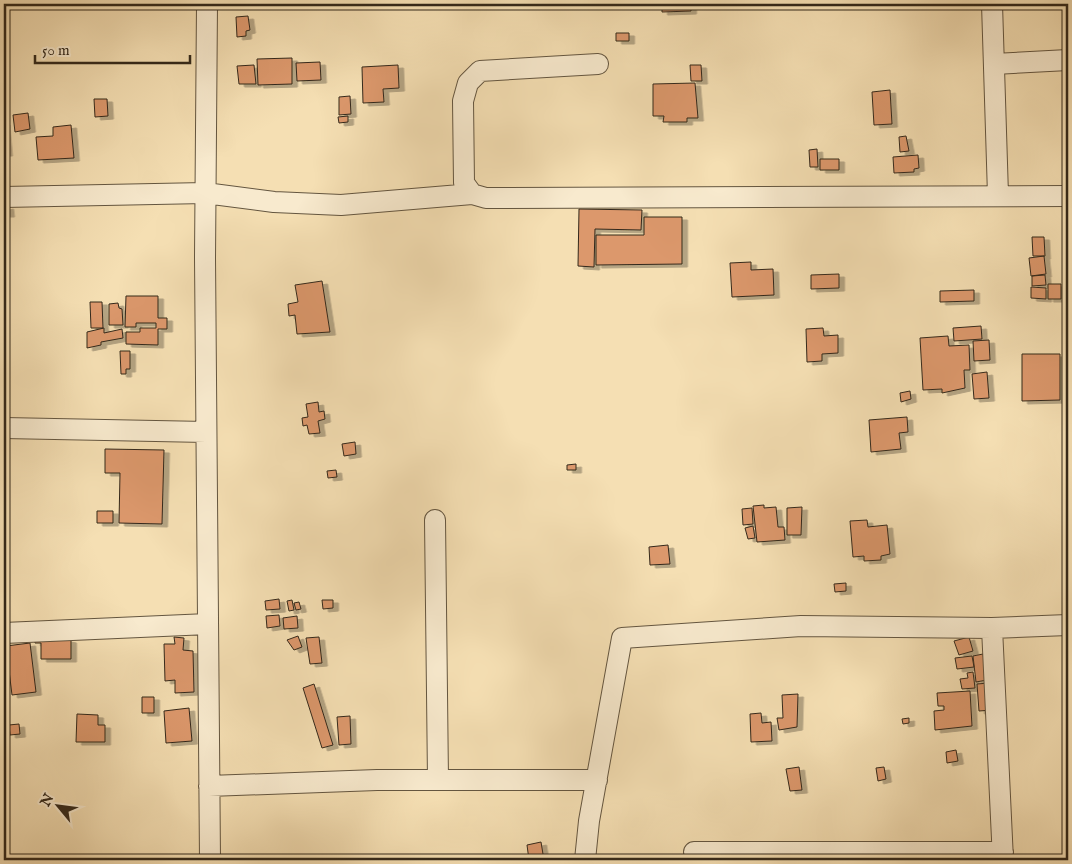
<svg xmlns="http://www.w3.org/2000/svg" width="1072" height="864" viewBox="0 0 1072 864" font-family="'IM FELL English',serif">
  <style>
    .building { fill: #dc986c; stroke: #33281a; filter: url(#shadow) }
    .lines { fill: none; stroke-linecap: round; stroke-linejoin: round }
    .minor-casing { stroke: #645640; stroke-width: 22 }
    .minor { stroke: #f8eace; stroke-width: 20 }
  </style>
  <defs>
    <filter id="shadow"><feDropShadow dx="5.5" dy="3" stdDeviation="0" flood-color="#0004"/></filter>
  </defs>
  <rect width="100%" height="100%" fill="#f5dfb3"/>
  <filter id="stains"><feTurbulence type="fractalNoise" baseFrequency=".004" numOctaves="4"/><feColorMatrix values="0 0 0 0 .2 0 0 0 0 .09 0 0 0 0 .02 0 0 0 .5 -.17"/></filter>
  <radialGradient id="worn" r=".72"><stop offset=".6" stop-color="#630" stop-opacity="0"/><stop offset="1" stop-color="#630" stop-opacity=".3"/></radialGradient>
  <path class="building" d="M662,4H691V11L662,12Z
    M248,16L250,30L246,31V36L237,37L236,17Z
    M616,33H629V41H616Z
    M292,58V84L258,85L257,59Z
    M320,62L321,80L297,81L296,63Z
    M254,65L256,84H239L237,66Z
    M398,65L399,88L383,89L384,102L363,103L362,67Z
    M690,65H701L702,81H691Z
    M695,83L698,118H687V122H663L664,116H653V84Z
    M890,90L892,124L874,125L872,92Z
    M350,96L351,114L339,115V97Z
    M94,99H107L108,116L95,117Z
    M28,113L30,129L15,132L13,115Z
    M348,116V122L339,123L338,117Z
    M4,122L7,153H4Z
    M71,125L74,158L38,160L36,137L53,136V127Z
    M906,136L909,151L900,152L899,137Z
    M817,149L818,167H810L809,150Z
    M918,155L919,168L914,169V172L894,173L893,157Z
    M820,159H839V170H820Z
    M8,206L9,214H4V207Z
    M579,209L642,210L641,230L595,229L594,267L578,266Z
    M644,217H682V264L596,265V235H644Z
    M1032,237H1044L1045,256H1033Z
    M1044,256L1046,274L1031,276L1029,258Z
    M751,262V270L773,269L774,295L732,297L730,263Z
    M839,274V288L811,289V275Z
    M1045,275L1046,285L1032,286V276Z
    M322,281L330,332L297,334L295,315L289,316L288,304L298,302L295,285Z
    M1048,284H1061V299H1048Z
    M1031,287L1046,288V299L1031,298Z
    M974,290V301L940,302V291Z
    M126,296H158V318H167V329H158V345L126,344V332H140V328H156V323H136V327H125Z
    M90,302H102L103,328H91Z
    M118,303L119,308L122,309L123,325H109V304Z
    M981,326L982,339L954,341L953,328Z
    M104,328V333L122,329L123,338L101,342V345L87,348V332Z
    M823,328L824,336L838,335V353L822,354V361L807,362L806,329Z
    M948,336L949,346L969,345L970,370H964L965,388L942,393V389L923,390L920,338Z
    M989,340L990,360L974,361L973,341Z
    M120,351H130V369H126V374H121Z
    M1022,354H1060V400L1022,401Z
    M987,372L989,398L974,399L972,374Z
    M910,391L911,399L901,402L900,393Z
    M318,402L319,412L324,411L325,419L318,421L320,433L309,434L307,425L303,426L302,418L308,417L306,404Z
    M907,417L908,432L899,433L901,449L871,452L869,420Z
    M355,442L356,454L344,456L342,444Z
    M105,449L164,450L162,524L119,523L120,473H105Z
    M576,464V470H567V465Z
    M336,470L337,477L328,478L327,471Z
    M764,505V508L776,507L778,527H784L785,540L757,542L753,506Z
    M802,507L801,535H787V508Z
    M752,508L753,524L743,525L742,509Z
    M97,511H113V523H97Z
    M867,520L868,527L887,525L890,554L881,556V560L864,561V556L853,557L850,521Z
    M753,526L755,538L748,539L745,528Z
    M668,545L670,564L650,565L649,547Z
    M846,583V591L835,592L834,584Z
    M279,599L280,609L266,610L265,601Z
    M292,600L294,610L289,611L287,601Z
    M322,600H333V608L323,609Z
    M299,602L301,609L296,610L294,603Z
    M279,615L280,626L267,628L266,616Z
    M297,616L298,628L284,629L283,618Z
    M35,634L71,640V659H41V643H35Z
    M298,636L302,647L294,650L287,640Z
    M174,637L184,638L183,650L193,651L194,692L175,693V680L165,681L164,644H175Z
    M319,637L322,663L310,664L306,638Z
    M969,637L973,651L959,655L954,641Z
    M30,643L36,692L12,695L6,646Z
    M983,654L987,680L976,682L973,656Z
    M972,656L974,667L957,669L955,658Z
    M973,672L975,688L962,689L960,679L968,678L967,673Z
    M989,683L992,710L979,711L977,684Z
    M314,684L333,745L322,748L303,688Z
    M970,691L972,726L935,730L934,711L944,710V706H938L937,693Z
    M798,694L797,727L779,730L777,718H783L782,695Z
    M142,697H154V713H142Z
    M189,708L192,741L166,743L164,711Z
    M761,713L762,723L771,722L772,741L751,742L750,714Z
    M77,714L98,715V725H105V742H76Z
    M350,716L351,744L339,745L337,717Z
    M909,718V723L903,724L902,719Z
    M19,724L20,734L10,735L9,725Z
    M956,750L958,761L947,763L946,752Z
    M799,767L802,790L790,791L786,769Z
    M884,767L886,779L878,781L876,768Z
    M541,842L544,860H529L527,845Z"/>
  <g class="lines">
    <g class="minor-casing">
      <path id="minor" d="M207,4L205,258L210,860
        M992,4L998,195
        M598,64L480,71L468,83L463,101L464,183L472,194L486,198L1068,196
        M994,64L1068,60
        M4,197L205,193L274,202L341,205L472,194
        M4,428L206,432
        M435,520L438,780
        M992,628L1003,860
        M4,633L208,624
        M209,786L377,780H597
        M694,852H1003
        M585,860L589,821L622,638L801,626L992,628L1068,625"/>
    </g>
    <use href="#minor" class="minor"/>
  </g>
  <rect width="1072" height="864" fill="none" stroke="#f5dfb3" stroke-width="20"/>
  <rect x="5" y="5" width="1062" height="854" fill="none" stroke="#33281a" stroke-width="2.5"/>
  <rect x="10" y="10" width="1052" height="844" fill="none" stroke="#33281a"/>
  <g transform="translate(58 806) rotate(299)" stroke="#f8eace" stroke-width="4" paint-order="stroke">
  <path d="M0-4L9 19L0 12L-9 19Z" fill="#33281a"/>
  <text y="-8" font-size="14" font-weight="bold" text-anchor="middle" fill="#33281a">N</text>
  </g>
  <path d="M35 55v8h155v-8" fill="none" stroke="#33281a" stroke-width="2.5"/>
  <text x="42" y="55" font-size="15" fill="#33281a" stroke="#f8eace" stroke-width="4" paint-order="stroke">50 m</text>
  <rect width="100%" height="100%" filter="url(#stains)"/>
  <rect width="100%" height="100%" fill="url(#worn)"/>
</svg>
